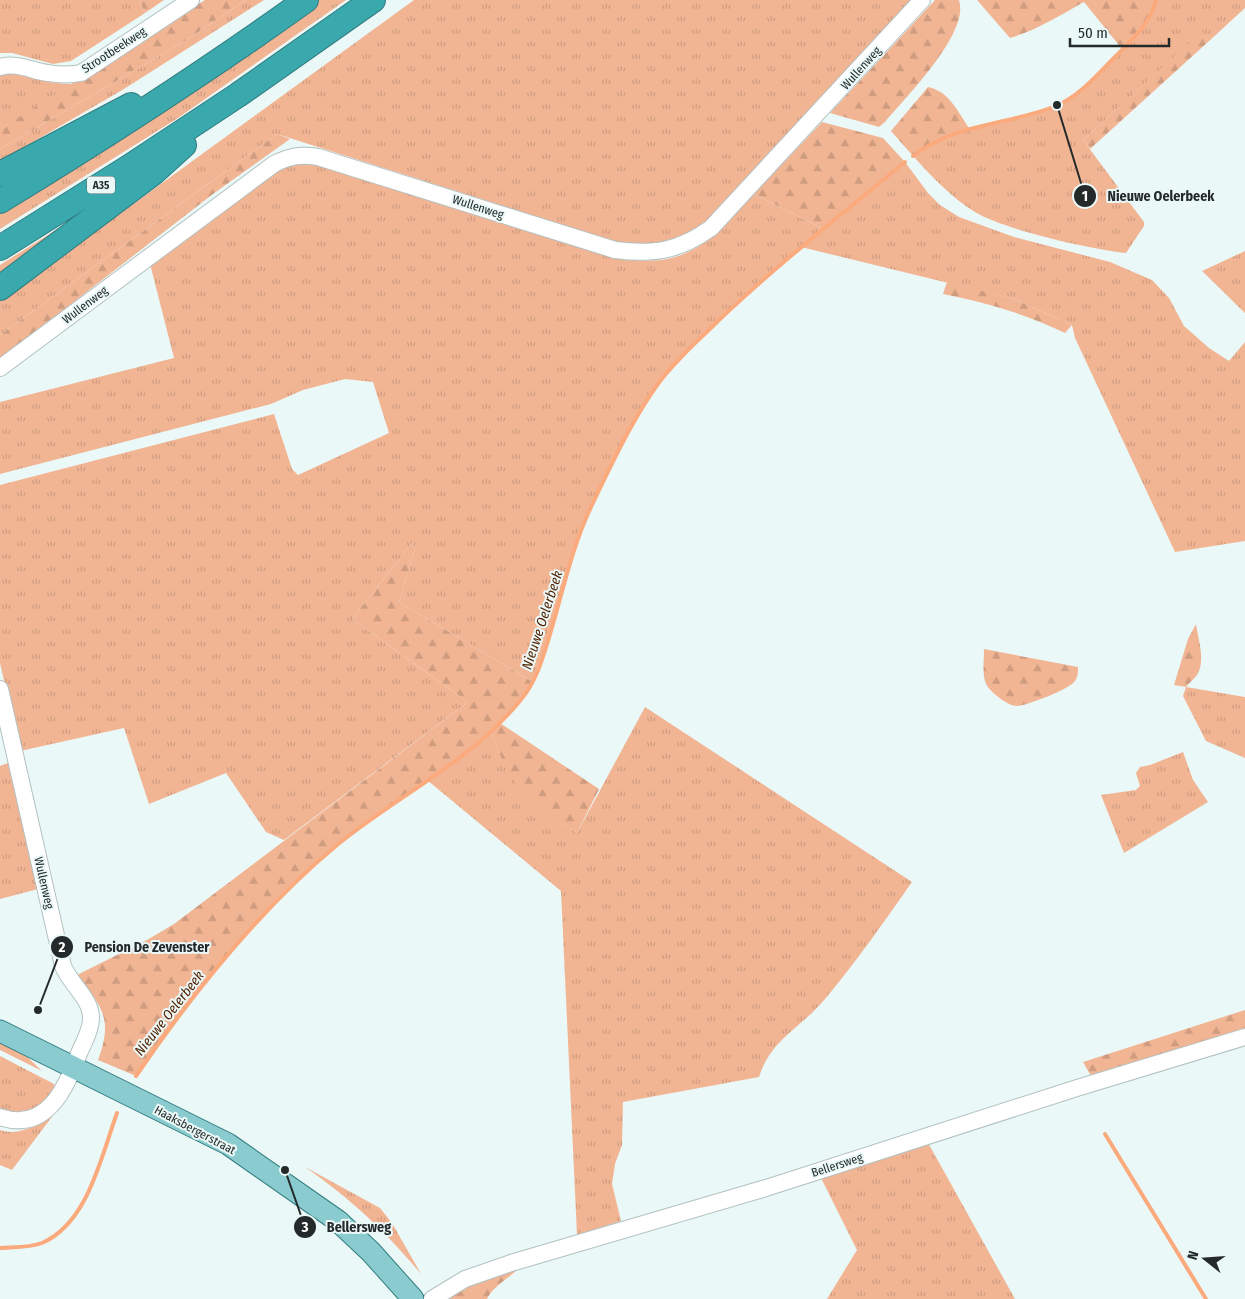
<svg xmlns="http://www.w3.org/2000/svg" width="1245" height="1299" viewBox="0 0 1245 1299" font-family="'Fira Sans Condensed',sans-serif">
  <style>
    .grass { fill: url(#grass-tufts) }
    .forest { fill: url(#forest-firs) }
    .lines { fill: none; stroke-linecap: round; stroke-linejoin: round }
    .stream { stroke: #fbaa7d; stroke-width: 4 }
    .minor-casing { stroke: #b3c1c1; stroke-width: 18 }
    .major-casing { stroke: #327c7f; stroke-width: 23 }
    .highway-casing { stroke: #327c7f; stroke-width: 26 }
    .minor { stroke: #fff; stroke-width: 16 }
    .major { stroke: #89cbce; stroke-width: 21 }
    .highway { stroke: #3aa9ad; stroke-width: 24 }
    .labels { text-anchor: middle; stroke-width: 4; stroke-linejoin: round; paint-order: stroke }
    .shield { fill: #eaf8f8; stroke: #5f6767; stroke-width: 1 }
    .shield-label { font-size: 11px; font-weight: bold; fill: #242929 }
    .street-label { font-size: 12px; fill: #242929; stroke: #eaf8f8 }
    .water-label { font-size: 14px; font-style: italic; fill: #542200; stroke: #eaf8f8 }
    .leader { fill: none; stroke: #242929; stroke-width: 2 }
    .callout-dot { fill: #242929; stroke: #eaf8f8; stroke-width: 2 }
    .mark-label { font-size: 15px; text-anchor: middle; font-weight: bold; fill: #fff }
    .callout-label { font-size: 14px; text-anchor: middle; font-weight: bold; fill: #242929; stroke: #eaf8f8; stroke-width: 4; stroke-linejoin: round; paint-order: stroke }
  </style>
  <defs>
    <pattern id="grass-tufts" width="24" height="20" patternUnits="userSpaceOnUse" patternTransform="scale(1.25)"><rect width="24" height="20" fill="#f2b594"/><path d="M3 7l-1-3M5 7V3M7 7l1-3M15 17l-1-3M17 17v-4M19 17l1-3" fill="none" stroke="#cf9c80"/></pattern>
    <pattern id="forest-firs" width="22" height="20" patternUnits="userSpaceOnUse" patternTransform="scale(1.25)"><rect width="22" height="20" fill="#f2b594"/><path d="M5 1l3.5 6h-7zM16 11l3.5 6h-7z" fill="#cf9c80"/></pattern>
  </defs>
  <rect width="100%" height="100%" fill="#eaf8f8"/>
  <path class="grass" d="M0,0H139L145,13L71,61L53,64L12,53H0Z
    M246,0H264L124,89L0,161V149L185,41Z
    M317,0H346L178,118L0,229V208Z
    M414,0H917L715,216L673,244L625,245L277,134L0,335V301Z
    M1156,0H1245V8L1208,42L1202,32L1083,140L1144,222V226L1126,253C1090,249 1005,230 975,212C951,197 932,177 913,156C954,122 1009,125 1056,106C1082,95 1100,71 1120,52C1135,37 1151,21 1156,0Z
    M0,71C25,74 48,85 73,84L0,129Z
    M294,162L324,164L625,259C692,268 711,238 754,194L823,229L905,162L928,193L940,205L959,217L1014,237L1110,262L1152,280L1169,298L1184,326L1209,348L1229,361L1245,342V541L1175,552L1075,338L1072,325L1014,299L801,247L709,330L656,387L636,420L584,523L542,659L533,682L399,602L415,548L412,543L352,619L468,702L284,840L266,832L226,773L149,804L124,728L20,751L0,663V485L274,414L292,469L298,475L389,433L373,382L345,379L303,390L271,404L0,474V402L174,358L149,260L269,174Z
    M94,206L0,277V265Z
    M1245,251V313L1202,271Z
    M1186,687L1245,697V758L1206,741L1183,696Z
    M645,707L912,882C884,922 856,962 825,999C801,1028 771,1039 759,1077L623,1102L622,1145L615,1164L612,1184L621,1221L577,1235L561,891L427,780L490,732C514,788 526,801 577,833Z
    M1183,752L1193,780L1208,802L1124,853L1101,795L1136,790L1140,786L1136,773L1140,767L1150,765Z
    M8,763L38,889L0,899V766Z
    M0,1041L21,1051L42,1071L0,1050Z
    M0,1056L54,1084V1091L39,1113L0,1112Z
    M54,1114L12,1170L0,1165V1130C21,1137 36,1124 54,1114Z
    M927,1141L1015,1299H827L857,1250L819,1174Z
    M305,1167L380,1208L392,1223L421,1274C384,1230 352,1200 305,1167Z"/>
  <path class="forest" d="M139,0H164L145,13Z
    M205,0H246L185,41L0,149V129Z
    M935,0H959C970,33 906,97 885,122L879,127L830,113Z
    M977,0H1156L1147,22L1122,49L1084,2C1059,16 1037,30 1010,38Z
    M1202,31L1208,42L1090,149L1083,140Z
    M928,87C949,91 958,112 969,128L948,136L913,156L891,131Z
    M822,122L883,138L905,162L823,229L754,194Z
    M277,134L290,139L213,194L0,359V335Z
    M947,282L1014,299L1072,325L1065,333C1026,314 985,302 943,294Z
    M412,543L415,548L399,602L533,682L526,694L500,723L599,789L577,833C551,817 526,802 510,775C502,761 497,746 490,733C442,774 386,805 337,845C259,910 193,993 136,1076L98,1060C114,1018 101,1006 77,975L147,940L174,924L468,702L352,619Z
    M1196,624C1198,639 1206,660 1197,675C1194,679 1189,683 1186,687L1174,685L1188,639Z
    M984,649L1078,667C1078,673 1078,678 1074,682C1069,689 1026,706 1017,706C1008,706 990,692 986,684C982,675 984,659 984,649Z
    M1245,1010V1028L1091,1076L1083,1062Z
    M522,1265C512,1277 493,1285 487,1299H441L450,1292Z"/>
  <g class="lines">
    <path class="stream" d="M913,156C955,123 1009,125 1056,106C1082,95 1100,71 1120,52C1135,37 1151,21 1156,0
      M136,1076C192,994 260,909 337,845C398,795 474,760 523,697C536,681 542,660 548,641C562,596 571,549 591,507C610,467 630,424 655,388C672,363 697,342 718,321C778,264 842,214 905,162
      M1105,1134L1206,1299
      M0,1248C13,1247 29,1248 42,1243C88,1223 101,1157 117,1113"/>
    <g class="minor-casing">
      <path id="minor" d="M0,67C17,62 32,71 48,73C59,75 70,75 81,73L191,0
        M0,368L274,164C290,156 300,154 318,157L615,250C654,255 679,251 711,228L922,0
        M0,689L63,966C70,984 92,999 91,1019C91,1030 84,1042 80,1051C66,1088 47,1133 0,1117
        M432,1299L465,1279L511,1263L766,1188L1077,1088L1245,1037"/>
    </g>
    <g class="major-casing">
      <path id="major" d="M0,1031L228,1144L338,1221L371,1252L413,1299"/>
    </g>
    <g class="highway-casing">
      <path id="highway" d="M0,174L131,105
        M0,201C105,137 207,71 306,0
        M0,248L126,169L238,95L373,0
        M0,288L153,173L184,145"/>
    </g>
    <use href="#minor" class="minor"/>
    <use href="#major" class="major"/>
    <use href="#highway" class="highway"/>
  </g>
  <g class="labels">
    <rect class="shield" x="87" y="176.5" width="28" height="17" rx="4"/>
    <g class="shield-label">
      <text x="101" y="189">A35</text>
    </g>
    <g class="street-label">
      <text transform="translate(114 50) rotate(-33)" y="4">Strootbeekweg</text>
      <text transform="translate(861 68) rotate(-48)" y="4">Wullenweg</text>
      <text transform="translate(478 207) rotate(18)" y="4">Wullenweg</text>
      <text transform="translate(85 305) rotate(-37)" y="4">Wullenweg</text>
      <text transform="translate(44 883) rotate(77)" y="4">Wullenweg</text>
      <text transform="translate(195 1130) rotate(28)" y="4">Haaksbergerstraat</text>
      <text transform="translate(837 1165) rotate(-18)" y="4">Bellersweg</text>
    </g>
    <g class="water-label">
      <text transform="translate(542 620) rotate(-72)" y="5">Nieuwe Oelerbeek</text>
      <text transform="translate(169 1013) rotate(-52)" y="5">Nieuwe Oelerbeek</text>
    </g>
  </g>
  <path class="leader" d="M1057 105L1085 196M38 1010L62 947M285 1170L305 1227"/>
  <g class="callout-dot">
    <circle cx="1057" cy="105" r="5"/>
    <circle cx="38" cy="1010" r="5"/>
    <circle cx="285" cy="1170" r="5"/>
    <circle cx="1085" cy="196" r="12"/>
    <circle cx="62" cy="947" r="12"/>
    <circle cx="305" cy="1227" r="12"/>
  </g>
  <g class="mark-label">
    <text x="1085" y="201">1</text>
    <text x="62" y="952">2</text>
    <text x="305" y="1232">3</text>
  </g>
  <g class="callout-label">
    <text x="1161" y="201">Nieuwe Oelerbeek</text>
    <text x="147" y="952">Pension De Zevenster</text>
    <text x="359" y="1232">Bellersweg</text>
  </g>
  <g transform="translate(1205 1259) rotate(287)" stroke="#eaf8f8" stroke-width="4" paint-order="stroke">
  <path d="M0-4L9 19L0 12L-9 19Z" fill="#242929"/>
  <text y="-8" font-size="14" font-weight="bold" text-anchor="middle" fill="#242929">N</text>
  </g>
  <path d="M1070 38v8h99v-8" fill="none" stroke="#242929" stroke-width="2.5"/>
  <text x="1078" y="38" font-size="15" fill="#242929" stroke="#eaf8f8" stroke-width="4" paint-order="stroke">50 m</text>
</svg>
